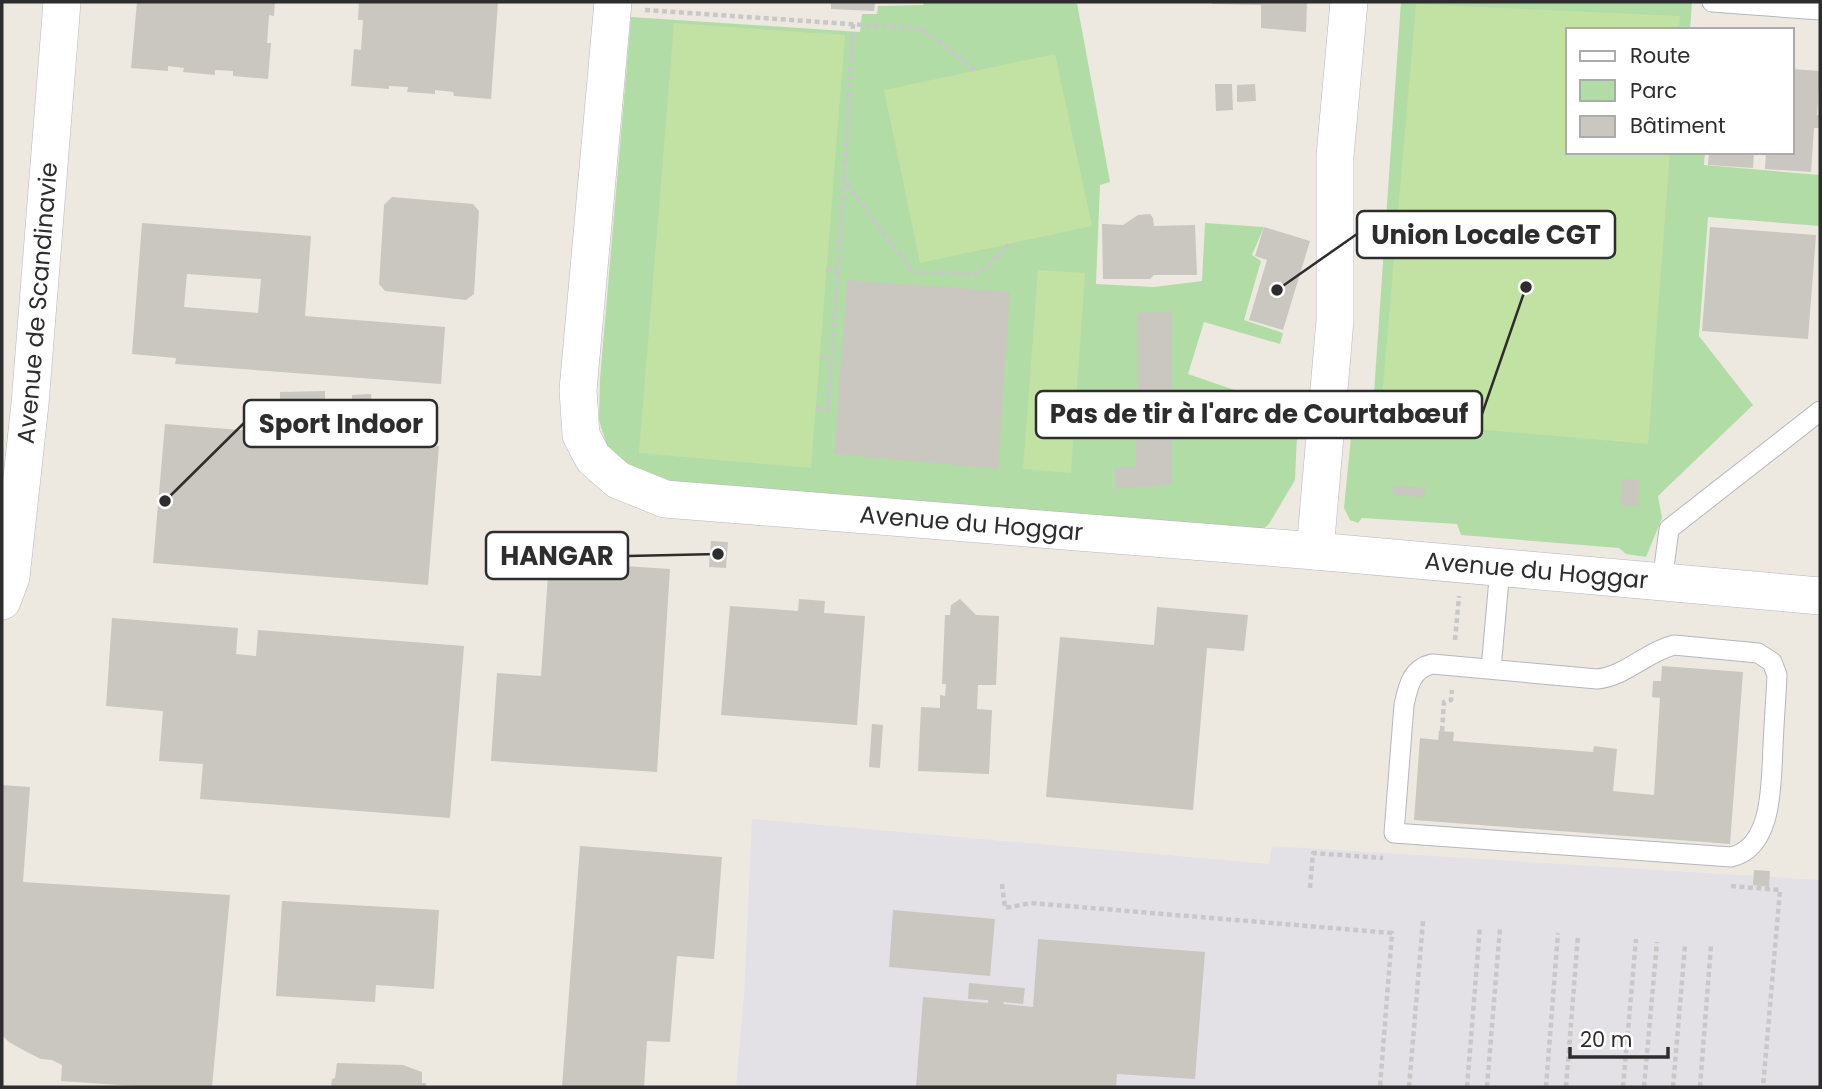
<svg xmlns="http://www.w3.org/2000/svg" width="1822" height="1089" viewBox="0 0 1822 1089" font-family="Poppins,sans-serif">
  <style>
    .industrial { fill: #e3e1e6 }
    .green { fill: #b2dca5 }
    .pitch { fill: #c1e2a2 }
    .building { fill: #c9c7bf; fill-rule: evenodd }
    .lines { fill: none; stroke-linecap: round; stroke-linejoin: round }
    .lane-casing { stroke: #b5b6bf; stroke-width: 21 }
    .street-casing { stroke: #b5b6bf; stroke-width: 38 }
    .path { stroke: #c8c8c8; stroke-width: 4.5; stroke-dasharray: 5 3.5; stroke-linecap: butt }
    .lane { stroke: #fff; stroke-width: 19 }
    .street { stroke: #fff; stroke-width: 37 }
    .labels { text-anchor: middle; stroke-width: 5; stroke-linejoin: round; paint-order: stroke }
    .street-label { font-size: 24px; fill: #2d2d2d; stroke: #fff }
    .leader { fill: none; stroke: #2d2d2d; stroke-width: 2.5 }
    .callout-dot { fill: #2d2d2d; stroke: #fff; stroke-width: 2.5 }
    .callout { fill: #fff; stroke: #2d2d2d; stroke-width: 2.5 }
    .callout-label { font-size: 26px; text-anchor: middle; font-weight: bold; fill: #2d2d2d }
  </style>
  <rect width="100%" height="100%" fill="#ede9e1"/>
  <path class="industrial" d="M752,819L1269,864L1272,846L1820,880V1087H736L744,995Z"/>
  <path class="green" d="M924,2H1074L1077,3L1110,182L1100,185L1096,284L1154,287L1202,281L1205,223L1264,227L1252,255L1261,261L1244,320L1283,333L1280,344L1204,322L1188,374L1298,412L1295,480L1269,524L1261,531L679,490L612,463L599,420L600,379L631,17L860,32L862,14H877L878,6L923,5Z
    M1401,2H1692L1690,30H1568V152H1705L1704,165L1820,175V226L1708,217L1699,336L1753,405L1658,496L1662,518L1646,557L1626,554L1619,548L1461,535L1457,524L1362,518L1358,523L1350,520L1344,508L1351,437L1371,436Z"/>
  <path class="pitch" d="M1416,4L1680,16L1679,30H1568V152H1670L1648,444L1380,421Z
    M674,23L845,35L811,468L639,453Z
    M1055,54L1092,226L920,263L884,90Z
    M1038,270L1085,273L1071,473L1023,469Z"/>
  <path class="building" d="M137,2H275L274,16L269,15L267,43H271L268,79L233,76V71L215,70V75L183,72L184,68L168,66V71L131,68Z
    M359,2H498L491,99L454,96L453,92L435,90V94L407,92L408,87L389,86V89L351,86L354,49L361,50L363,20H358Z
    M831,2H875L874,11L831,9Z
    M1212,2H1307L1306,32L1261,28V5L1212,4Z
    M1792,69L1820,71L1817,115H1820V128H1814L1811,172L1765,169L1766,152H1792Z
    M1215,84H1232L1233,110L1216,111Z
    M1255,84L1256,101L1237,102V85Z
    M1709,152H1754L1753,168L1708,165Z
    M392,197L473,204L479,211L474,294L466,300L385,291L379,284L384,205Z
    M1150,214L1153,218L1154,226L1195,225L1197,275H1154L1150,279H1103L1102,224L1123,225L1138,215Z
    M142,223L311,236L305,316L445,327L441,384L175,364L176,358L132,354ZM187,274L261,279L258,313L184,307Z
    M1264,227L1310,241L1283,330L1249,320L1267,260L1255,256Z
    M1710,227L1816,235L1808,339L1702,331Z
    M847,280L1010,292L998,469L834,454Z
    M1172,312V484L1115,489V467H1136V423H1106L1105,390L1138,389L1137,313Z
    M325,391V406L280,407V392Z
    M371,394L372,408H352V395Z
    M165,424L439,446L428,585L153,563Z
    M1622,479L1639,480L1638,506L1620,505Z
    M1394,486L1425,488L1424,497L1393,495Z
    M711,541L728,542L726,568L709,567Z
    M549,561L670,569L657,772L491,761L497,673L541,676Z
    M799,599L825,601L824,613L865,616L857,725L721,715L730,606L798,611Z
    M960,599L976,615L999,616L996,685H978L977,709L992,710L989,774L918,771L921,707L940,708V695L945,696L946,684H942L945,615H950L951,605Z
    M1157,607L1248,615L1244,651L1207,648L1193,810L1046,797L1060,637L1154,645Z
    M112,618L238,628L236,654L256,656L258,630L464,646L450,818L200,799L203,764L159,761L163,711L106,706Z
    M1662,666L1743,672L1730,844L1414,820L1420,738L1438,740L1439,731L1454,732L1453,741L1593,752L1594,746L1617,749L1613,791L1654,795L1660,698L1652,697L1653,681H1661Z
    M872,724L883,725L880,768L869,767Z
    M2,785L30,787L23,882L230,895L212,1087H149L61,1081L62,1065L52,1060L41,1059L25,1051L9,1042L2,1035Z
    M580,846L722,857L714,959L677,956L670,1042L647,1041L644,1087H562Z
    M1754,870L1770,871L1769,887L1753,885Z
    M282,901L439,910L434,989L376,985L375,1002L276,996Z
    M893,910L995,919L990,976L889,967Z
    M1038,939L1205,952L1195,1079L1117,1074L1116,1087H916L923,997L988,1003V1000L968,999L969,983L1025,988L1023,1004L1004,1002L1003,1004L1033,1007Z
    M337,1063L403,1065L422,1072V1083H426V1087H331L332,1079L335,1078Z"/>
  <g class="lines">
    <g class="lane-casing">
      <path id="lane" d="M1712,2L1820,10
        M1662,583L1669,529L1820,411
        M1674,645L1758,653L1772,662L1777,675C1776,698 1774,722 1773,746C1771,780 1774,848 1731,857L1394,833L1404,705C1408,687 1411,669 1432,664L1597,679C1626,676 1646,652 1674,645Z
        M1491,669L1500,568"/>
    </g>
    <g class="street-casing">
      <g id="street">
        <path id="s1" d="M613,2L578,390L581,435L593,458L618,480L665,499L1315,551L1820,596"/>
        <path d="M1315,551L1335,320V156L1349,2"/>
        <path id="s2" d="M2,601L11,577L30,404L62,2"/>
      </g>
    </g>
    <path class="path" d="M645,10L923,29L976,71
      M853,24L844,180L913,272L978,274L1011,243
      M826,269L838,271
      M820,357L831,359
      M816,408L828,409L844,181
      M1455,640L1459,596
      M1442,731L1444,702L1451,700L1452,690
      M1002,884L1005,908L1031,903L1392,933L1380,1087
      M1731,886L1780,890L1763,1087
      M1310,888L1313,853L1383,858
      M1409,1087L1423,921
      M1467,1087L1480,926
      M1487,1087L1500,928
      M1546,1087L1558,933
      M1566,1087L1578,935
      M1623,1087L1636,939
      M1644,1087L1657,942
      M1673,1087L1685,946
      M1700,1087L1711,945"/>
    <use href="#lane" class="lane"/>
    <use href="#street" class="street"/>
  </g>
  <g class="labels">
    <g class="street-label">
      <text dy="8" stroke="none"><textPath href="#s2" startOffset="301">Avenue de Scandinavie</textPath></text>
      <text dy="8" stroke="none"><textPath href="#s1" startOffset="852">Avenue du Hoggar</textPath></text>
      <text dy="8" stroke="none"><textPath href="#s1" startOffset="1419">Avenue du Hoggar</textPath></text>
    </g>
  </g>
  <path class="leader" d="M1277 290L1357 234M1526 287L1482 414M165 501L244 423M718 554L628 556"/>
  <g class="callout-dot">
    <circle cx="1277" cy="290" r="7"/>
    <circle cx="1526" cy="287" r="7"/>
    <circle cx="165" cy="501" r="7"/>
    <circle cx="718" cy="554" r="7"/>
  </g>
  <g class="callout">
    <rect x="1357" y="211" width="258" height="47" rx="7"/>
    <rect x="1036" y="391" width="446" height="47" rx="7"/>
    <rect x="244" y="400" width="193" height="47" rx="7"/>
    <rect x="486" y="532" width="142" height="47" rx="7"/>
  </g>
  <g class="callout-label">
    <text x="1486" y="244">Union Locale CGT</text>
    <text x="1259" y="423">Pas de tir à l'arc de Courtabœuf</text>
    <text x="341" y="433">Sport Indoor</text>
    <text x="557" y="565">HANGAR</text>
  </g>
  <rect width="1822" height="1089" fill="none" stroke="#2d2d2d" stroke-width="7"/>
  <rect x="1566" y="28" width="228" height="126" fill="#ffffff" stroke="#ababab" stroke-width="2"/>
  <rect x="1580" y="51" width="35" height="10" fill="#ffffff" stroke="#ababab" stroke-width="2"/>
  <text x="1630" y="63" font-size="21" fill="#2d2d2d">Route</text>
  <rect x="1580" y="80" width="35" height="21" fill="#b2dca5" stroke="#ababab" stroke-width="2"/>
  <text x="1630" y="98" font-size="21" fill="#2d2d2d">Parc</text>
  <rect x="1580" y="116" width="35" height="21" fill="#c9c7bf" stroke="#ababab" stroke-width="2"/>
  <text x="1630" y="133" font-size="21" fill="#2d2d2d">Bâtiment</text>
  <path d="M1570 1047v10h98v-10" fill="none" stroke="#2d2d2d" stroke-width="3.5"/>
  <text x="1580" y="1047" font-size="21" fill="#2d2d2d" stroke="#ffffff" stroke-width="5" paint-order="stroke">20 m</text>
</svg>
